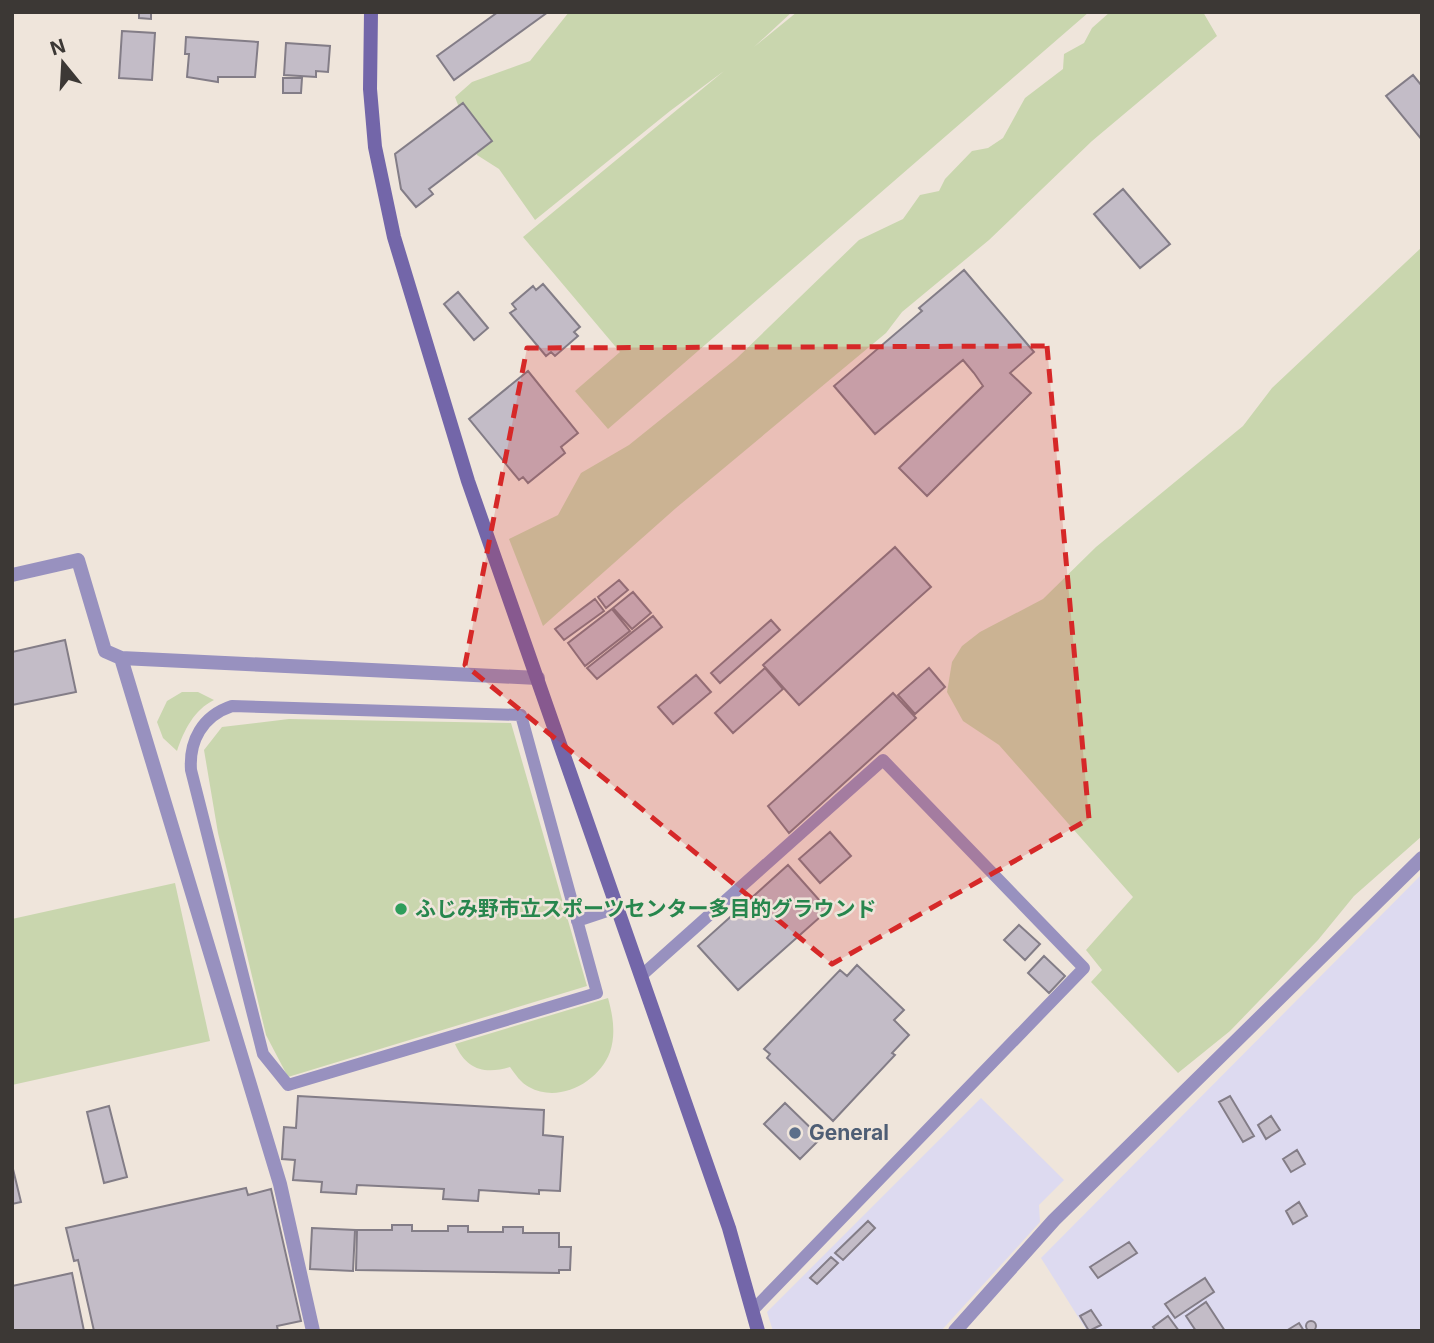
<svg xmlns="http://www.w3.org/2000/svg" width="1434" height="1343" viewBox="0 0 1434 1343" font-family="Inter,'Noto Sans JP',sans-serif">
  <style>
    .industrial { fill: #dddaf0 }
    .green { fill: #c9d6ae }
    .building { fill: #c3bcc7; stroke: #837d87; stroke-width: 2 }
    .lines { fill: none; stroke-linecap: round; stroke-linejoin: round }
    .lane { stroke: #9891bf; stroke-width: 12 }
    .street { stroke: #9891bf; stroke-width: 14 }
    .secondary { stroke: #7366a9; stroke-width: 14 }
    .marked { fill: #d62828; fill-opacity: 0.2; stroke: #d62828; stroke-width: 5; stroke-dasharray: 14 9; stroke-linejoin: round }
    .leisure-dot { fill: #2e9e5b; stroke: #efe5db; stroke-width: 2.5 }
    .service-dot { fill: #5c6f8a; stroke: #efe5db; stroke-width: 2.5 }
    .labels { text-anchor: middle; stroke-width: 5; stroke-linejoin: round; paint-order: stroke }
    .leisure-label { font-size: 21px; font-weight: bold; fill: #27864d; stroke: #efe5db; text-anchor: start }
    .service-label { font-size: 21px; font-weight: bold; fill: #4e5e75; stroke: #efe5db; text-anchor: start }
  </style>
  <rect width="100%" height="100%" fill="#efe5db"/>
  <path class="industrial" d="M1422,874V1331H1087L1041,1258Z
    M981,1098L1064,1180L1039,1205L1040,1222L941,1331H773L767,1312Z"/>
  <path class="green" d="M569,12H792L754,47L797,12H1089L608,429L575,391L620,352L523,237L724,71L670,111L535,220L499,169L477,155L455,97L472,82L530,61Z
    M1110,12H1203L1217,36L1092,141L989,240L902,312L886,333L676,508L543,626L509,539L558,515L581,473L629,445L736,359L859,240L903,219L920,195L939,191L945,179L972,151L988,148L1003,138L1025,98L1063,69L1064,54L1084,43L1092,28Z
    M1422,247V836L1354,896L1318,940L1230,1031L1178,1073L1091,982L1102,970L1086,950L1133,897L999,745L963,721L947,692L952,662L962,646L980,632L1043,599L1096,547L1243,426L1272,388Z
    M182,692H198L214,700C194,710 184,730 177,751L163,738L157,722L167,701Z
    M289,719L511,723L587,986L288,1077L266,1035L218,833L204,750L222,727Z
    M175,883L210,1041L12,1085V919Z
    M608,998C613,1016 616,1034 610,1052C599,1082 559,1104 529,1087C521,1083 515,1074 510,1067C484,1075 466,1069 455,1044Z"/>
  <path class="building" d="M139,12H151V19L139,18Z
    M498,12H548L454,80L437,56Z
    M122,31L155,33L152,80L119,78Z
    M186,37L258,42L255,77H218V82L187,77L189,54H185Z
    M286,43L330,46L328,72L316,71V77L284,75Z
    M1413,75L1422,86V140L1386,96Z
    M283,78H302L301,93H283Z
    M463,103L492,141L429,189L433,194L416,207L401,189L395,154Z
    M1123,189L1170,244L1140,268L1094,214Z
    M964,270L1034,352L1010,373L1031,393L927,496L899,468L983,386L974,373L963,360L875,434L834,386L922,311L919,308Z
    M543,284L580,327L574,332L578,336L555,356L551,352L546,356L510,313L516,309L512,304L533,286L536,290Z
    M458,292L488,328L474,340L444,304Z
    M528,371L578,433L561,447L565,453L528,483L523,477L519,480L469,419Z
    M895,547L931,587L799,705L763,665Z
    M619,580L628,590L606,608L598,597Z
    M633,592L651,613L632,629L613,608Z
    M595,599L604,611L564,640L555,629Z
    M612,609L630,631L585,666L568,643Z
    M653,616L662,627L597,679L587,668Z
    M771,620L780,630L720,683L711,673Z
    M65,640L76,692L12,705V652Z
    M765,668L783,689L733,733L715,713Z
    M929,668L945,687L915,714L898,695Z
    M696,675L711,692L673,724L658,707Z
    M893,693L916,718L789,833L768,806Z
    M830,832L851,856L820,883L799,859Z
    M788,865L828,910L738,990L698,946Z
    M1019,925L1040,944L1025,960L1004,940Z
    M1044,956L1065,976L1049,993L1028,973Z
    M857,965L904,1010L894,1020L909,1035L892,1053L895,1055L833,1121L767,1058L770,1054L764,1049L840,970L847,976Z
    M298,1096L544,1110L543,1135L563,1137L560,1191L539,1190V1194L479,1190L478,1201L443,1199L444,1189L357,1185L356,1194L321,1192L322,1182L293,1180L295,1160L282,1159L284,1127L296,1128Z
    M1230,1096L1254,1136L1243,1142L1219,1102Z
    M785,1103L821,1138L800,1159L764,1124Z
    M109,1106L127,1177L104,1183L87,1112Z
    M1271,1116L1280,1130L1266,1139L1258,1125Z
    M1297,1150L1305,1164L1291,1172L1283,1159Z
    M12,1165L21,1202L12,1204Z
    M246,1188L248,1195L271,1189L301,1321L277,1326L278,1331H94L78,1260L74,1261L66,1228Z
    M1299,1202L1307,1216L1293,1224L1286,1211Z
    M868,1221L875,1228L843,1260L835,1253Z
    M392,1225H412V1231H448V1226H468V1232H503V1227H523V1233H559V1247H571L570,1270H559V1273L356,1270L357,1230H392Z
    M312,1228L355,1230L353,1271L310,1269Z
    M1129,1242L1137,1253L1098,1278L1090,1267Z
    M831,1257L838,1263L817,1284L810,1278Z
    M72,1273L84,1331H12V1286Z
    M1205,1278L1214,1292L1175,1318L1165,1304Z
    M1206,1302L1225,1331H1196L1186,1316Z
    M1091,1310L1101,1325L1089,1331L1080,1316Z
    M1168,1316L1179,1331H1156L1153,1327Z
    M1306 1326a5 5 0 1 1 10 0a5 5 0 1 1-10 0Z
    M1299,1323L1304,1331H1286Z"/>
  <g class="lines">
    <path class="lane" d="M232,706L521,715L597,993L288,1085L263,1054L191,770C189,741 202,716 232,706Z
      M577,921L619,907
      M642,975L883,760L1084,968L752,1311"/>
    <path class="street" d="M12,575L78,560L105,651L121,658L538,678
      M121,658L280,1184L313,1331
      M955,1331L1054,1220L1422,858"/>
    <path class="secondary" d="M371,12L370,89L375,147L394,237L468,481L729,1228L758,1331"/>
  </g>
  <path class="marked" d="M1047,346L1089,819L832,964L465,665L527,348Z"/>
  <circle class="leisure-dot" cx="401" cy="909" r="7"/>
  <circle class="service-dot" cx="795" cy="1133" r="7"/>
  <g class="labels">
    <g class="leisure-label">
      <text x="415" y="916">ふじみ野市⽴スポーツセンター多⽬的グラウンド</text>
    </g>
    <g class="service-label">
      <text x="809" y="1140">General</text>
    </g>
  </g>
  <rect width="1434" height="1343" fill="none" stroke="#3c3835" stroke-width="28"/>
  <g transform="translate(63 63) rotate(342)" stroke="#efe5db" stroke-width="5" paint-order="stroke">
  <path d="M0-5L12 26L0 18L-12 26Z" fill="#3c3835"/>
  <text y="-10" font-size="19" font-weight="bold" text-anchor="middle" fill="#3c3835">N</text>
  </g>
</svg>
